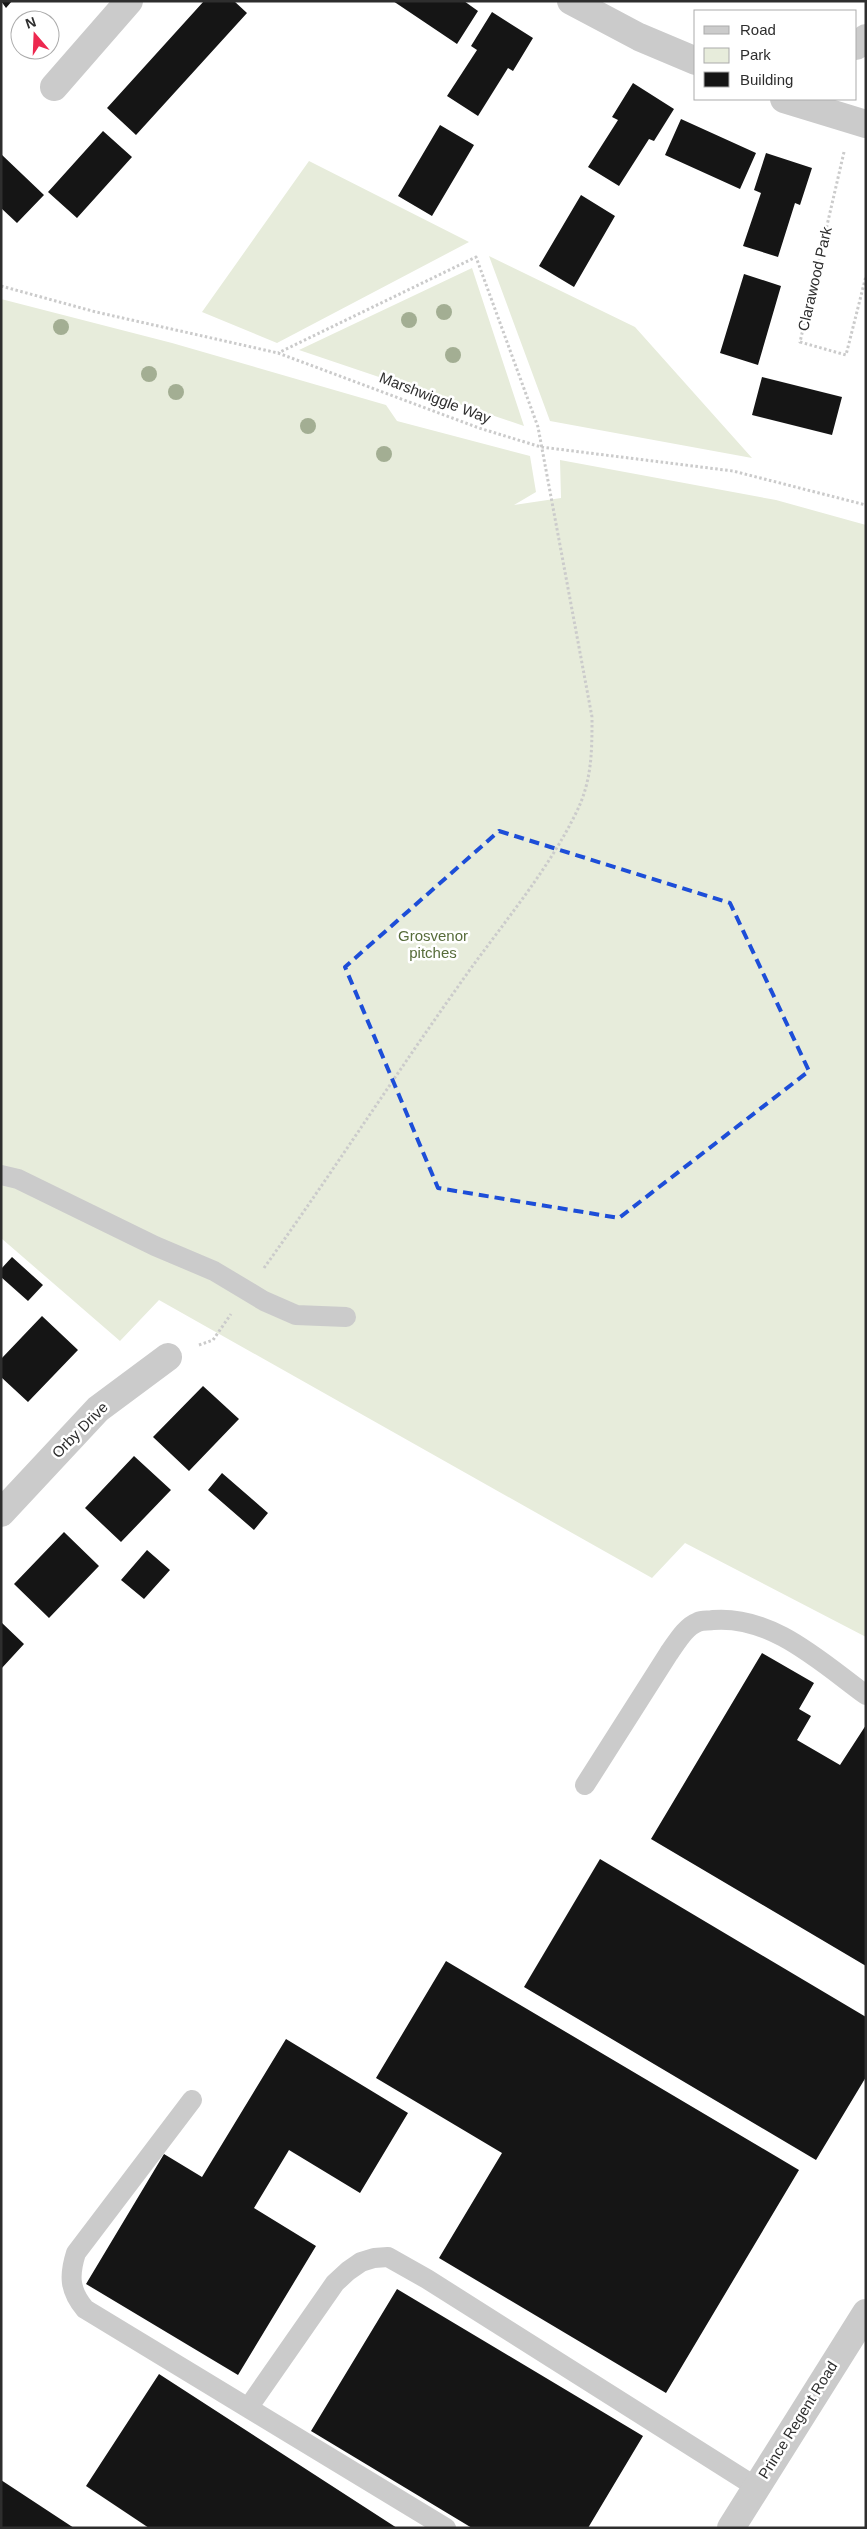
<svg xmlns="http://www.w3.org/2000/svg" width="867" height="2529" viewBox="0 0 867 2529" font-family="Helvetica,sans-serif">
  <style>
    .green { fill: #e7ecdb }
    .building { fill: #151515 }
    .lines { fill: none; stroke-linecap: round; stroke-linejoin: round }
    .path { stroke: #cbcbcb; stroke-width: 3; stroke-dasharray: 2.5 2.5; stroke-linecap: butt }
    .service { stroke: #cbcbcb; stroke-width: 20 }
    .minor { stroke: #cbcbcb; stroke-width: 28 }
    .tree { fill: #a3ae93 }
    .marked { fill: none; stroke: #1d4ed8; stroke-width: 4; stroke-dasharray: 10 6; stroke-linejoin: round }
    .labels { text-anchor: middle; stroke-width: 5; stroke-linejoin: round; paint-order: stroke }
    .street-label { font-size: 15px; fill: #2e2e2e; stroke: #fff }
    .park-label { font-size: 15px; fill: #576c3a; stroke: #fff }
  </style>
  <rect width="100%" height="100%" fill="#fff"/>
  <path class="green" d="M309,161L469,242L277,343L202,312Z
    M489,256L635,327L752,458L550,421Z
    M472,268L524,426L299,350Z
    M1,299L172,343L386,405L397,421L530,456L536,492L514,505L561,498L560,460L776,500L866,525V1637L685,1543L652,1578L159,1300L120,1341L1,1238Z"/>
  <path class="building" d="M1,1H12L6,8Z
    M204,1H234L247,13L136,135L107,108Z
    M393,1H464L478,11L457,44Z
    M492,12L533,38L513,71L508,68L478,116L447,96L477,50L471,46Z
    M633,83L674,109L654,141L649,139L619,186L588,167L618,120L612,117Z
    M681,119L756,153L740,189L665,155Z
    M440,125L474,145L432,216L398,196Z
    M103,131L132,157L77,218L48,192Z
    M766,153L812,168L800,205L795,203L778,257L743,246L761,193L754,190Z
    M1,154L44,195L17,223L1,208Z
    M581,195L615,216L574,287L539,266Z
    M744,274L781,286L758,365L720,353Z
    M762,377L842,397L832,435L752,415Z
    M12,1257L43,1285L28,1301L1,1277V1269Z
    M42,1316L78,1350L28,1402L1,1377V1359Z
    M203,1386L239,1419L189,1471L153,1437Z
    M134,1456L171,1490L121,1542L85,1508Z
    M222,1473L268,1513L254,1530L208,1490Z
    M64,1532L99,1566L49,1618L14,1584Z
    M147,1550L170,1570L144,1599L121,1580Z
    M1,1622L24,1644L1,1669Z
    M762,1653L814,1683L799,1709L811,1716L797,1740L840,1765L866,1725V1966L651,1839Z
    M600,1859L866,2017V2077L816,2160L524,1987Z
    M446,1961L799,2170L666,2393L439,2258L502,2153L376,2078Z
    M286,2039L408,2113L360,2193L289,2150L254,2208L316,2246L238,2375L86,2284L164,2154L202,2177Z
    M397,2289L643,2436L588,2528H472L311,2431Z
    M159,2374L397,2528H149L86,2486Z
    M1,2480L74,2528H1Z"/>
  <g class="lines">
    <path class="path" d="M844,152L800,342L846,355L866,276
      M1,286L96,312L278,353L479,428L541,447L733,471L866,505
      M264,1268C330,1176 391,1081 457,988C497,930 545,876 576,813C592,781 592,752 592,717L538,427L476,257L278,353
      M199,1345L213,1340L231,1314"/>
    <path class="service" d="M1,1175L18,1179L155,1246L214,1271L264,1301L296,1315L346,1317
      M585,1785L669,1653C677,1642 685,1627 698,1622C702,1620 709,1621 713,1620C772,1615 822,1663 866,1695
      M192,2100L76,2253C69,2275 69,2290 85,2309L446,2528
      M248,2408L335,2283L348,2271L361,2262L374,2258L388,2257L427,2279L756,2487"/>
    <path class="minor" d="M571,1L639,37L696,61
      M856,46L866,38
      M54,87L129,1
      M784,99L866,124
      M1,1513L98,1409L168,1357
      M731,2528L866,2313"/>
  </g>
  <g class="tree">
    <circle cx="444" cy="312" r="8"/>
    <circle cx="409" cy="320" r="8"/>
    <circle cx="61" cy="327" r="8"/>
    <circle cx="453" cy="355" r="8"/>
    <circle cx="149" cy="374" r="8"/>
    <circle cx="176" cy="392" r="8"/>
    <circle cx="308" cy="426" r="8"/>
    <circle cx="384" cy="454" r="8"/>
  </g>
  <path class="marked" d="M499,831L730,903L809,1071L619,1218L438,1188L345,967Z"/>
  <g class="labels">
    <g class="street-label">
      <text transform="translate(815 279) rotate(-77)" y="5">Clarawood Park</text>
      <text transform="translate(435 398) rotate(21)" y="5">Marshwiggle Way</text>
      <text transform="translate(80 1430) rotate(-45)" y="5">Orby Drive</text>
      <text transform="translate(798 2420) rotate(-58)" y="5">Prince Regent Road</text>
    </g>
    <g class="park-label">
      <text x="433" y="941">Grosvenor<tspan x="433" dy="17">pitches</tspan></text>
    </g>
  </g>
  <rect width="867" height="2529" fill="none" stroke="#2e2e2e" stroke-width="5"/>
  <rect x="694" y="10" width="162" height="90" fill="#ffffff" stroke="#ababab"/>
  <rect x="704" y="26" width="25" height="8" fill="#cbcbcb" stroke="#ababab"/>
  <text x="740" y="35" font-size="15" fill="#2e2e2e">Road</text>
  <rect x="704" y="48" width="25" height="15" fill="#e7ecdb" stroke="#ababab"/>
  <text x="740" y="60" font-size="15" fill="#2e2e2e">Park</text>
  <rect x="704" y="72" width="25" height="15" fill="#151515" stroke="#ababab"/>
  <text x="740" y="85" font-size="15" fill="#2e2e2e">Building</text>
  <g transform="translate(35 35) rotate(341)"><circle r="24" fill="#ffffff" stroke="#ababab"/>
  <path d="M0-4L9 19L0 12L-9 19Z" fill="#ed284f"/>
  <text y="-8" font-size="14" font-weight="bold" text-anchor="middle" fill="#2e2e2e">N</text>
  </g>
</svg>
